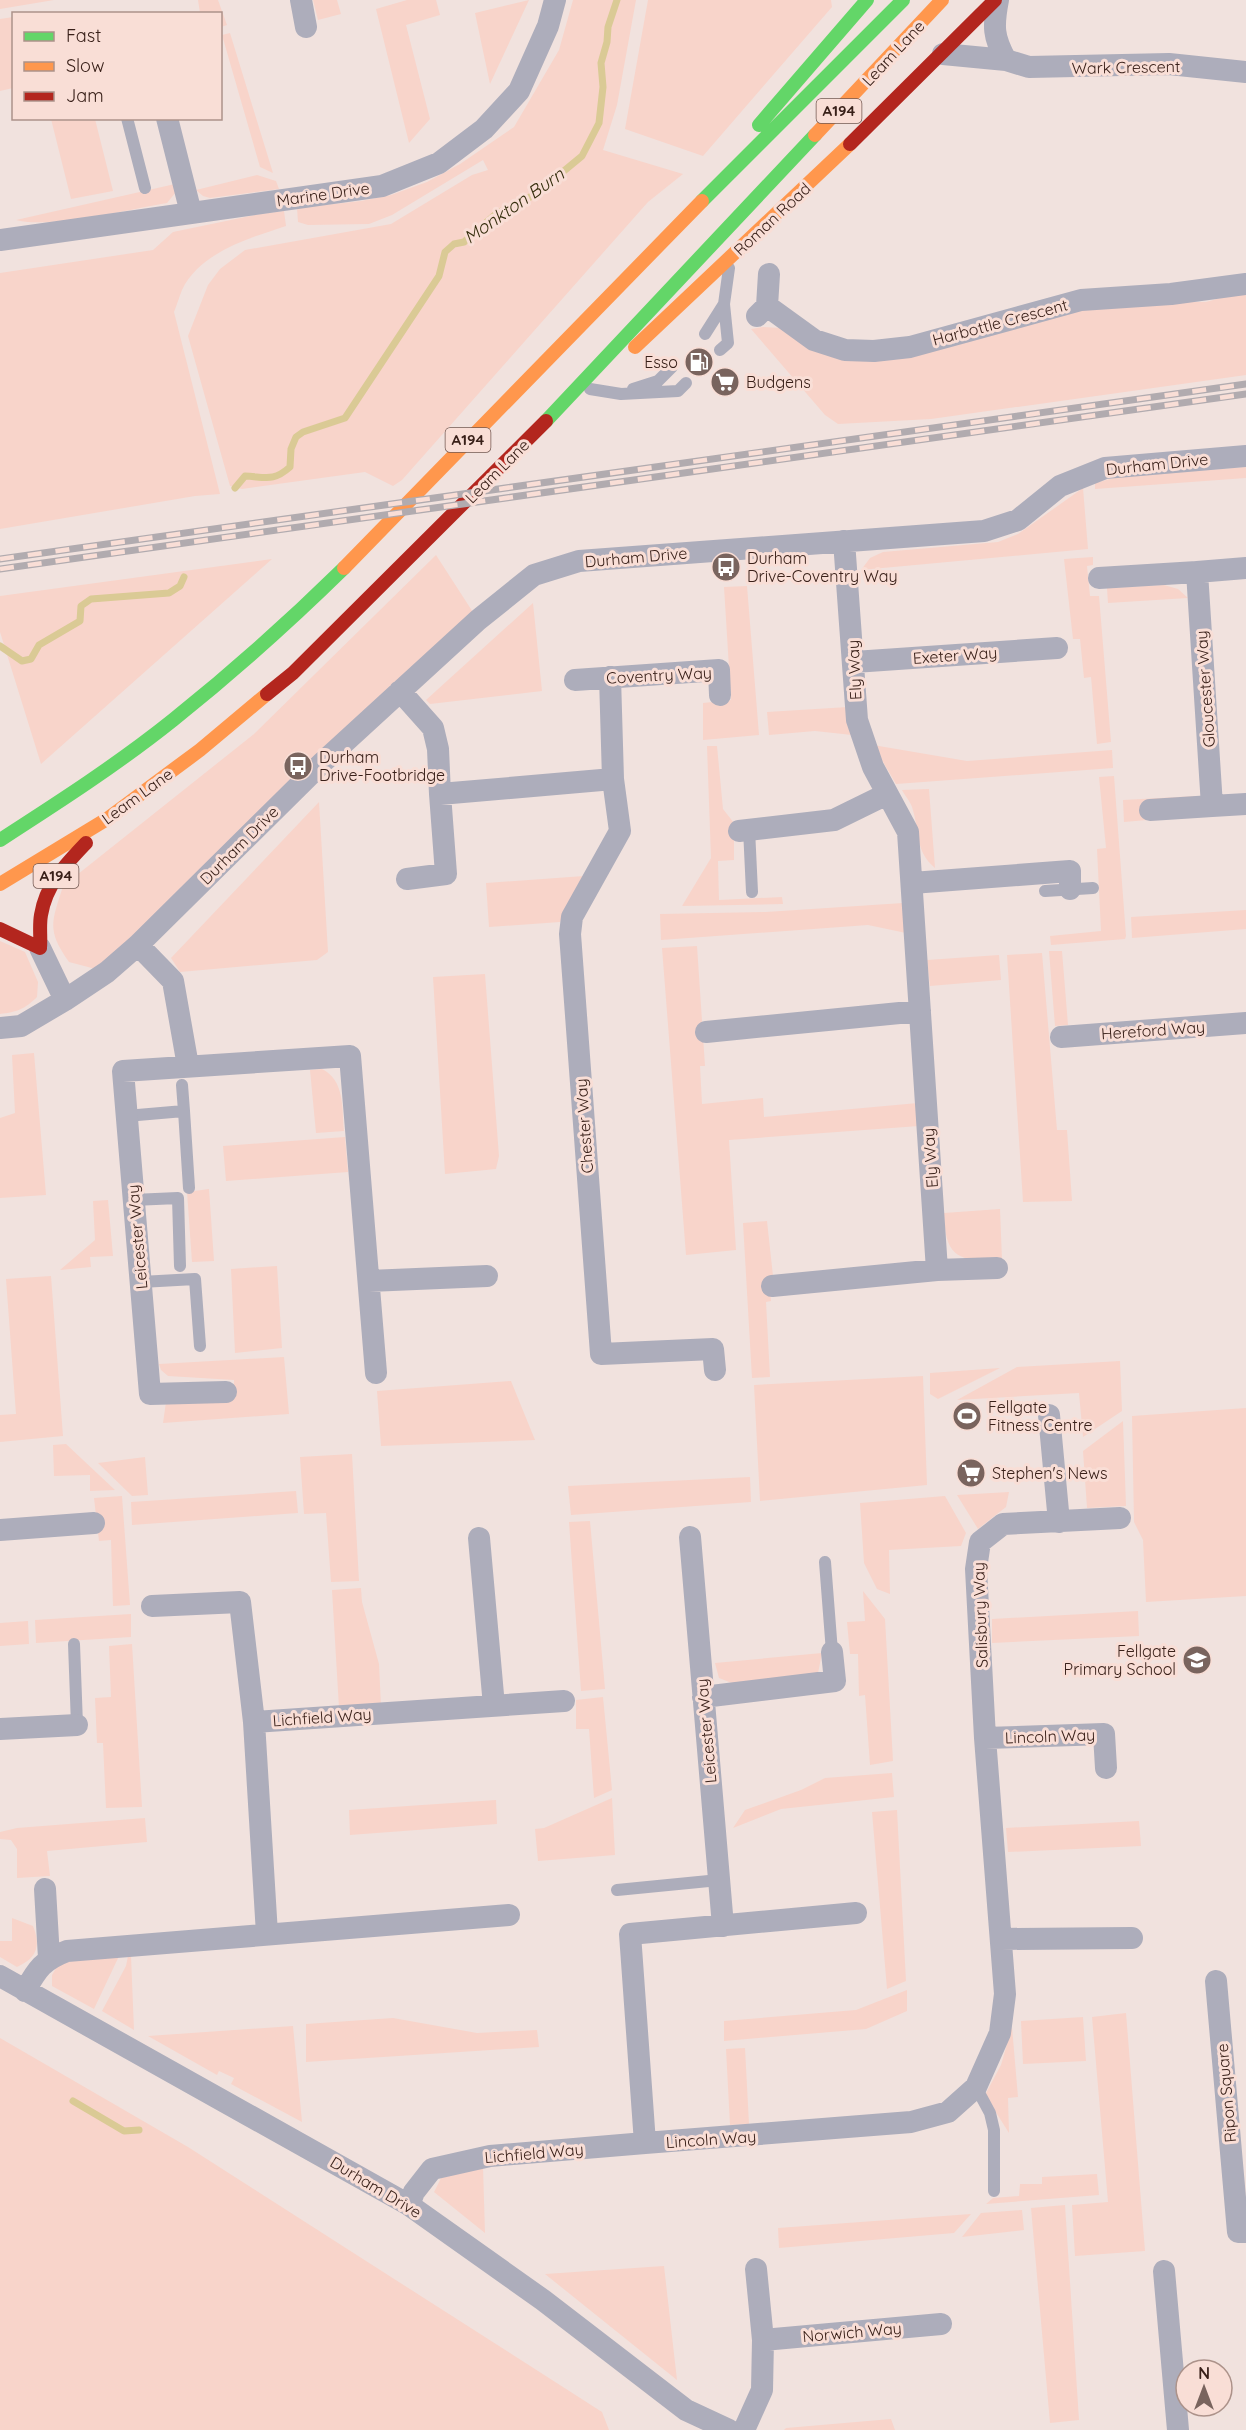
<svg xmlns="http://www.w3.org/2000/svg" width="1246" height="2430" viewBox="0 0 1246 2430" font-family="Quicksand,sans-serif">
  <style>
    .green { fill: #f8d4ca }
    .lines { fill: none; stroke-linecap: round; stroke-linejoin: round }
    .stream { stroke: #daca95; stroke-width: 7 }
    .lane { stroke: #adadbb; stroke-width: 12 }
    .street { stroke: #adadbb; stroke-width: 22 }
    .fast { stroke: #63d668; stroke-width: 14 }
    .slow { stroke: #ff974d; stroke-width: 14 }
    .jam { stroke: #b3261e; stroke-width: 14 }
    .rail-casing { stroke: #b1abaf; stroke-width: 7 }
    .rail { stroke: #f9ded6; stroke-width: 4.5; stroke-dasharray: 14; stroke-linecap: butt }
    .labels { text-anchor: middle; stroke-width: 6; stroke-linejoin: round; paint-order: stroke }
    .shield { fill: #f9ded6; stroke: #735952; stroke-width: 1.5 }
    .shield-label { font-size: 15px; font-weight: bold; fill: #392019 }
    .street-label { font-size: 16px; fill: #392019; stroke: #f9ded6 }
    .poi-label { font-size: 16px; fill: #392019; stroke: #f9ded6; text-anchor: start }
    .water-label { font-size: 18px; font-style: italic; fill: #342d0c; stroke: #f9ded6 }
  </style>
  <rect width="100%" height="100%" fill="#f1e2de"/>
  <path class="green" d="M0,0H54L0,9Z
    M198,0H218L227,25L221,27L220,14L200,13Z
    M313,0H337L341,14L318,20Z
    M407,0H436L440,15L406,25L430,119L409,143L376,9Z
    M529,0L490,84L475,13Z
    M573,0H636L617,105L603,150L683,174L648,202L402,480L393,486L365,472L242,489L230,486L188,336L208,285L220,269L245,250L391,224L472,175L488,170L483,160L392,215L369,224L308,225L298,222L297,208L361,201L391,195L427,182L460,164L514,127L559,50Z
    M648,0H831L832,7L703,156L625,129Z
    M13,17V88L0,91V19Z
    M230,33L273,173L260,167L222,35Z
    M51,119H95L113,191L71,199Z
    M257,175L276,181L279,189L210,198L203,196L196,190Z
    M175,184L176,192L167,203C132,209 47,229 16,220Z
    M284,211L286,226C250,238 200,252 182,290C179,297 177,305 174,312L220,494L195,496L0,529V273L153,250L173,232L260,214Z
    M1246,291V375L931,419L838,424L825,415L751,329L763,327L781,328L825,353L1047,314L1137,302H1206Z
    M1246,467V478L1095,489V483L1118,477Z
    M1083,488L1088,549L861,570L870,558L883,552L998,542L1018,534Z
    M436,555L478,620L107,972L69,962C46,929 52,922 63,886L254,734Z
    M1093,557V565L1087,566L1090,596H1099L1111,742L1097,744L1091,677L1084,678L1080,639H1073L1064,559Z
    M272,559L41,764L0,632V596Z
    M1164,585L1178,589L1188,598L1108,603L1107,588Z
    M747,586L759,735L703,740V703L731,700L724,587Z
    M533,603L542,691L430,704L426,700Z
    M848,707L852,735L815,731L769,735L767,712Z
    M873,745L967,761L1112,750L1113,768L896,784Z
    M707,746H717L723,809L734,823V860L718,861L719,900L782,897L783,904L682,906L711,858Z
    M1114,776L1126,936L1125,939L1051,945L1050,936L1101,931L1097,849L1106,848L1099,777Z
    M929,789L935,868C914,850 920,831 912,807C910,801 905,796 902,790Z
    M1196,796L1147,820L1124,822L1123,800Z
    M319,802L328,952L317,960L180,972L171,958Z
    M584,876L560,922L489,927L486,883Z
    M903,903L906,933L868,925L661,940L660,914L766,912Z
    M1246,910V929L1132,938L1131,917Z
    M0,941L25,952L38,982L37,997C25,1009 17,1012 0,1014Z
    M697,946L705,1066H700L702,1104L763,1098L764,1117L918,1103L919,1126L729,1140L736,1250L686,1255L662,948Z
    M1049,951H1062L1068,1025L1055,1026Z
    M1042,953L1057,1130H1067L1072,1201L1023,1202L1007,955Z
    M999,955L1001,980L930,986L927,960Z
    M485,974L499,1156L496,1169L445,1174L433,977Z
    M34,1053L46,1195L0,1198V1118L15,1113L12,1055Z
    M322,1069C345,1080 342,1109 344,1131L316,1133L310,1070Z
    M345,1137L348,1172L226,1181L223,1146Z
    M209,1189L214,1261L192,1262L187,1192Z
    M108,1200L113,1256L90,1257L91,1267L60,1270L95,1240L93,1201Z
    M1000,1209L1002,1260C960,1261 945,1260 944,1213Z
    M767,1221L773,1276L769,1277L771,1301L766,1302L770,1377L752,1378L743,1223Z
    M277,1266L282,1348L235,1353L231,1269Z
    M51,1276L63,1436L0,1442V1415L16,1414L6,1279Z
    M284,1357L289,1414L163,1423L166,1402L234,1396V1380L168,1376L161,1370L159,1364Z
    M1120,1361L1122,1411L1083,1437L1079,1393L957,1400L1017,1367Z
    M1000,1368L938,1399L930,1394V1373Z
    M923,1376L927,1485L760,1501L754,1385Z
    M511,1381L535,1440L381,1446L377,1391Z
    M1246,1408V1596L1146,1602L1143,1540L1134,1522L1132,1416Z
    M1123,1421L1126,1506L1087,1508L1083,1451Z
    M66,1444L115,1490L90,1491V1475L54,1476L53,1445Z
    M352,1454L359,1581L331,1582L326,1513L304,1514L300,1457Z
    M145,1457L148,1495L132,1496L98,1463Z
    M750,1477L751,1502L571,1515L568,1486Z
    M296,1491L298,1513L132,1525L131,1502Z
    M1009,1492L1006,1507L978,1529L957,1495Z
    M122,1496L130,1605L113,1606L111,1540L99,1541L94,1498Z
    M945,1496L966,1533L961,1546L889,1550L890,1594L877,1589L864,1563L860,1503Z
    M590,1521L605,1689L581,1691L569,1522Z
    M361,1588L362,1602L379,1664L381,1706L339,1708L332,1590Z
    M863,1591L885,1619L893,1761L870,1765L865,1695L859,1696L858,1654H850L847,1622L865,1621Z
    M1138,1611L1139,1636L992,1643V1619Z
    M131,1614V1637L36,1643L35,1620Z
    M28,1621L29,1644L0,1646V1623Z
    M132,1644L142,1807L106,1808L103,1743H97L95,1698L111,1697L109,1646Z
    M822,1653L818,1673L737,1685L719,1678L715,1663Z
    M603,1697L612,1790L594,1798L589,1729H576V1700Z
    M892,1773L894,1797L781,1809L733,1828L745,1810L801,1790L825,1778Z
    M612,1798L615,1855L538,1861L535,1829L544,1828Z
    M496,1800L497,1824L350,1835L349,1810Z
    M897,1810L906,1981L887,1989L872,1812Z
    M145,1818L147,1842L47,1851L50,1876L17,1878V1849L11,1840L0,1839V1832L17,1828Z
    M1139,1821L1141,1846L1008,1852L1006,1828Z
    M12,1918L33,1926C41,1946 37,1958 17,1967L0,1957V1941H12Z
    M120,1954L94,2009L52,1986V1975L59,1963Z
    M128,1956H131L134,2030L102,2011L126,1966Z
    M907,1990V2011L866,2029L724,2041V2021L856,2010Z
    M1126,2013L1145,2251L1075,2256L1072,2205L1108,2202L1092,2017Z
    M1083,2017L1086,2061L1023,2064L1021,2021Z
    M393,2018L477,2033L537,2030L539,2047L306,2062V2024Z
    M293,2026L302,2122L231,2084L234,2078L219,2071L217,2075L148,2036Z
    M1012,2027L1018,2097L1008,2098L1009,2133L985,2095L1001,2065Z
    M0,2038L188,2147L602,2412L609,2430H0Z
    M745,2048L749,2124L730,2125L726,2049Z
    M483,2167L485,2233L434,2192L441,2178Z
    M1097,2174L1099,2195L986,2204L993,2198L1019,2196L1020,2184H1042V2177Z
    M1065,2205L1079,2420L1050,2423L1031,2208Z
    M1022,2210L1024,2230L962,2237L981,2213Z
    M971,2214L954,2233L779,2248L778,2228Z
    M664,2266L677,2380L545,2274Z
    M891,2419L895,2430H784L786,2428Z"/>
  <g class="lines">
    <path class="stream" d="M235,488L245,476C266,477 273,482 290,467L291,449L296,437L303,432L345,418L439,276L445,252L454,244L464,242L496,214L536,194L582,156L599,123L603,87L601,63L607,42L608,27L617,0
      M0,646L22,661L31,659L39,645L80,621L81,606L91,599L169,593L180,586L184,577
      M73,2101L124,2131L139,2130"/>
    <path class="lane" d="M127,118L145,188
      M705,334L724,304
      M720,350L728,343L724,304L729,268
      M590,389L621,394L678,391L686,383
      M633,389L658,381L672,367
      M749,829L752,892
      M1045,891L1093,888
      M182,1085L184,1111
      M126,1116L184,1111L189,1188
      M133,1200L178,1198L180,1266
      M141,1282L195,1279L200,1346
      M825,1562L832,1652
      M74,1644L77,1725
      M617,1890L719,1880
      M976,2087L990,2113L994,2130V2191"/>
    <path class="street" d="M301,0L306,27
      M998,0C993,26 993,37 1006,60
      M943,54L1006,60L1029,67L1169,64L1246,72
      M167,118L191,213
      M0,240L382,186L439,163L484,129L519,91L548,26L555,0
      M767,306L814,340L845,350L874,351L910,347L1081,300L1171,294L1246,284
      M757,316L767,306L769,274
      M1246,568L1197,572L1212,806L1246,804
      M1099,578L1197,572
      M854,662L1057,648
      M610,677L613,779
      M575,680L719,670L720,695
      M400,691L433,728L438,749L440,794L613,779L620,831L572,917L570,934L601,1354L713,1349L715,1370
      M1150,810L1212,806
      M739,831L834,820L887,794
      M407,879L446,874L440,794
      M912,883L1070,871V889
      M138,945L173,981L188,1066
      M40,948L65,1000
      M0,1028L21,1026L65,1000L107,972L138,945L323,762L478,620L534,575L579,561L984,531L1018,520L1060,486L1105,468L1246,456
      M706,1032L920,1011
      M1061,1037L1246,1023
      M937,1270L997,1268
      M369,1281L487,1276
      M772,1286L937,1270L908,832L873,767L857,720L844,541
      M226,1392L150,1394L123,1071L350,1056L376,1373
      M1049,1415L1059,1522
      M0,1530L94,1523
      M690,1537L723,1926
      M479,1538L494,1706
      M152,1606L240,1602L254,1722
      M703,1697L835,1681L832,1652
      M0,1729L77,1725
      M985,1738L976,1569L980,1542L1003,1524L1120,1518
      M45,1889L49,1958
      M856,1913L630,1934L645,2143L911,2122L948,2112L976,2087L1000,2033L1005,1994L985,1738L1104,1734L1106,1768
      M267,1934L254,1722L564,1701
      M1001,1939L1132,1938
      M0,1976L409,2205L543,2300L686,2410L729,2430
      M1216,1981L1238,2232H1246
      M25,1991C37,1969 43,1960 67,1951L509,1915
      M409,2205L414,2192L432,2169L490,2156L645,2143
      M756,2269L763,2340
      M1164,2271L1178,2430
      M744,2430L762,2390L763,2340L941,2324"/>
    <path class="fast" d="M759,125L867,0
      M702,201L903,0
      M546,421L815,135
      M0,840C59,802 118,764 173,720C233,672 290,621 344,568"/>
    <path class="slow" d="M815,135L942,0
      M635,347L850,144
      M344,568L702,201
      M0,884L107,819L200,750L267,694"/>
    <path class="jam" d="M850,144L995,0
      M267,694L293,673L546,421
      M0,929L40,948C41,937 39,926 41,915C46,884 66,864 86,843"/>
    <g class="rail-casing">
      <path id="rail" d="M0,559L1246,384
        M0,569L1246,394"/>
    </g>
    <use href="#rail" class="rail"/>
  </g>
  <defs>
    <g id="fuel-disc" transform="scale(1.5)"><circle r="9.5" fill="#79645e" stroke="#f9ded6"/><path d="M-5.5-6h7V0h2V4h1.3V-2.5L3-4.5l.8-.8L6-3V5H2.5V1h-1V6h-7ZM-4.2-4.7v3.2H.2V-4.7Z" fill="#fff"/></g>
    <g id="supermarket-disc" transform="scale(1.5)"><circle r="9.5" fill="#79645e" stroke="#f9ded6"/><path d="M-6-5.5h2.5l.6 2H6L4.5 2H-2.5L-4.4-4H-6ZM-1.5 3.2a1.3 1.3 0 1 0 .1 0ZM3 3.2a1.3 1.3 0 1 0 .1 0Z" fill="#fff"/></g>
    <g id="bus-disc" transform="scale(1.5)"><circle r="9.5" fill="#79645e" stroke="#f9ded6"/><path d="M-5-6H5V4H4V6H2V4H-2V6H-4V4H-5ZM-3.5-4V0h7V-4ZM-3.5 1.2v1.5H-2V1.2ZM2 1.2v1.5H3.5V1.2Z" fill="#fff"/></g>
    <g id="stadium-disc" transform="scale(1.5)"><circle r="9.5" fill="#79645e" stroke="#f9ded6"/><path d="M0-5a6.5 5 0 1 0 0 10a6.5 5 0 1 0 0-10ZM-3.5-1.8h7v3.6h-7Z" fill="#fff"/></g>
    <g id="school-disc" transform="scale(1.5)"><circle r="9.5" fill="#79645e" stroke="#f9ded6"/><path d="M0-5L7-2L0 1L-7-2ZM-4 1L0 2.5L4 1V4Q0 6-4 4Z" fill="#fff"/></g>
  </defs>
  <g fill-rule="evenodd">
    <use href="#fuel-disc" x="699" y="362"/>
    <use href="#supermarket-disc" x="725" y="382"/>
    <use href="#bus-disc" x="726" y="567"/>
    <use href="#bus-disc" x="298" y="766"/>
    <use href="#stadium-disc" x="967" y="1416"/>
    <use href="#supermarket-disc" x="971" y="1473"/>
    <use href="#school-disc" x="1197" y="1660"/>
  </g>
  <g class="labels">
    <g class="shield">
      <rect x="816.5" y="99" width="45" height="24" rx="4.5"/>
      <rect x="445.5" y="428" width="45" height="24" rx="4.5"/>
      <rect x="33.5" y="864" width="45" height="24" rx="4.5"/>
    </g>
    <g class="shield-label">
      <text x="839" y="116">A194</text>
      <text x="468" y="445">A194</text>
      <text x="56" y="881">A194</text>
    </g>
    <g class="street-label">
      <text transform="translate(893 53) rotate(-47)" y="6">Leam Lane</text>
      <text transform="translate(1126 67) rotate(-1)" y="6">Wark Crescent</text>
      <text transform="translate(323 194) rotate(-8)" y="6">Marine Drive</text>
      <text transform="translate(772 219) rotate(-43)" y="6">Roman Road</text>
      <text transform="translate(1000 322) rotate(-15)" y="6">Harbottle Crescent</text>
      <text transform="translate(1157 464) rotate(-6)" y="6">Durham Drive</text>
      <text transform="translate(497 471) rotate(-45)" y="6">Leam Lane</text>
      <text transform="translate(636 557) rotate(-5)" y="6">Durham Drive</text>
      <text transform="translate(955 655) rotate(-4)" y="6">Exeter Way</text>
      <text transform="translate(854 670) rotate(-93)" y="6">Ely Way</text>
      <text transform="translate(659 675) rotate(-3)" y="6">Coventry Way</text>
      <text transform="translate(1205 689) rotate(-94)" y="6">Gloucester Way</text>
      <text transform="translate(137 796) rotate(-36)" y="6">Leam Lane</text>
      <text transform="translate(239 845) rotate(-45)" y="6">Durham Drive</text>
      <text transform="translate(1153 1030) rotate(-4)" y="6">Hereford Way</text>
      <text transform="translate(584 1126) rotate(-94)" y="6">Chester Way</text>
      <text transform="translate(930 1158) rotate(-94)" y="6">Ely Way</text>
      <text transform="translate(137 1237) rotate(-95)" y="6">Leicester Way</text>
      <text transform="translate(980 1615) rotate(-92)" y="6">Salisbury Way</text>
      <text transform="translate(322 1717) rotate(-4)" y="6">Lichfield Way</text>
      <text transform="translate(706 1731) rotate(-95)" y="6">Leicester Way</text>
      <text transform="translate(1050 1736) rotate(-2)" y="6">Lincoln Way</text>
      <text transform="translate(1226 2093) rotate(-95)" y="6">Ripon Square</text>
      <text transform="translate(711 2139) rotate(-4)" y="6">Lincoln Way</text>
      <text transform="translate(534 2153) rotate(-5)" y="6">Lichfield Way</text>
      <text transform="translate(376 2187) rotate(31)" y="6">Durham Drive</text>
      <text transform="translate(852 2332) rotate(-5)" y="6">Norwich Way</text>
    </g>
    <g class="poi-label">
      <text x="678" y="368" text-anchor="end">Esso</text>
      <text x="746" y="388">Budgens</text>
      <text x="747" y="564">Durham<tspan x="747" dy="18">Drive-Coventry Way</tspan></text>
      <text x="319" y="763">Durham<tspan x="319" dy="18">Drive-Footbridge</tspan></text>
      <text x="988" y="1413">Fellgate<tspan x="988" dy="18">Fitness Centre</tspan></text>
      <text x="992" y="1479">Stephen's News</text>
      <text x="1176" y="1657" text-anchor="end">Fellgate<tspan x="1176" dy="18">Primary School</tspan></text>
    </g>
    <g class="water-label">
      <text transform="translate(514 206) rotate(-35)" y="6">Monkton Burn</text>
    </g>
  </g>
  <rect x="12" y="12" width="210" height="108" fill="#f9ded6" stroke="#ac928a" stroke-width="1.5"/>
  <rect x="24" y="32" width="30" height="9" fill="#63d668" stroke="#ac928a" stroke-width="1.5"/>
  <text x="66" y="42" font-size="18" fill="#392019">Fast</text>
  <rect x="24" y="62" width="30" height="9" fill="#ff974d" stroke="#ac928a" stroke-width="1.5"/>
  <text x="66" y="72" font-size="18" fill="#392019">Slow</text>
  <rect x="24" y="92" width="30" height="9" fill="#b3261e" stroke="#ac928a" stroke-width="1.5"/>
  <text x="66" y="102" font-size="18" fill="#392019">Jam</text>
  <g transform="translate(1204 2388)"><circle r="28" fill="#f9ded6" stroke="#ac928a" stroke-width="1.5"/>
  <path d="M0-4.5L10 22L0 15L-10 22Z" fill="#79645e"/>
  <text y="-9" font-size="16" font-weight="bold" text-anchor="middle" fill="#392019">N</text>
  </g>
</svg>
